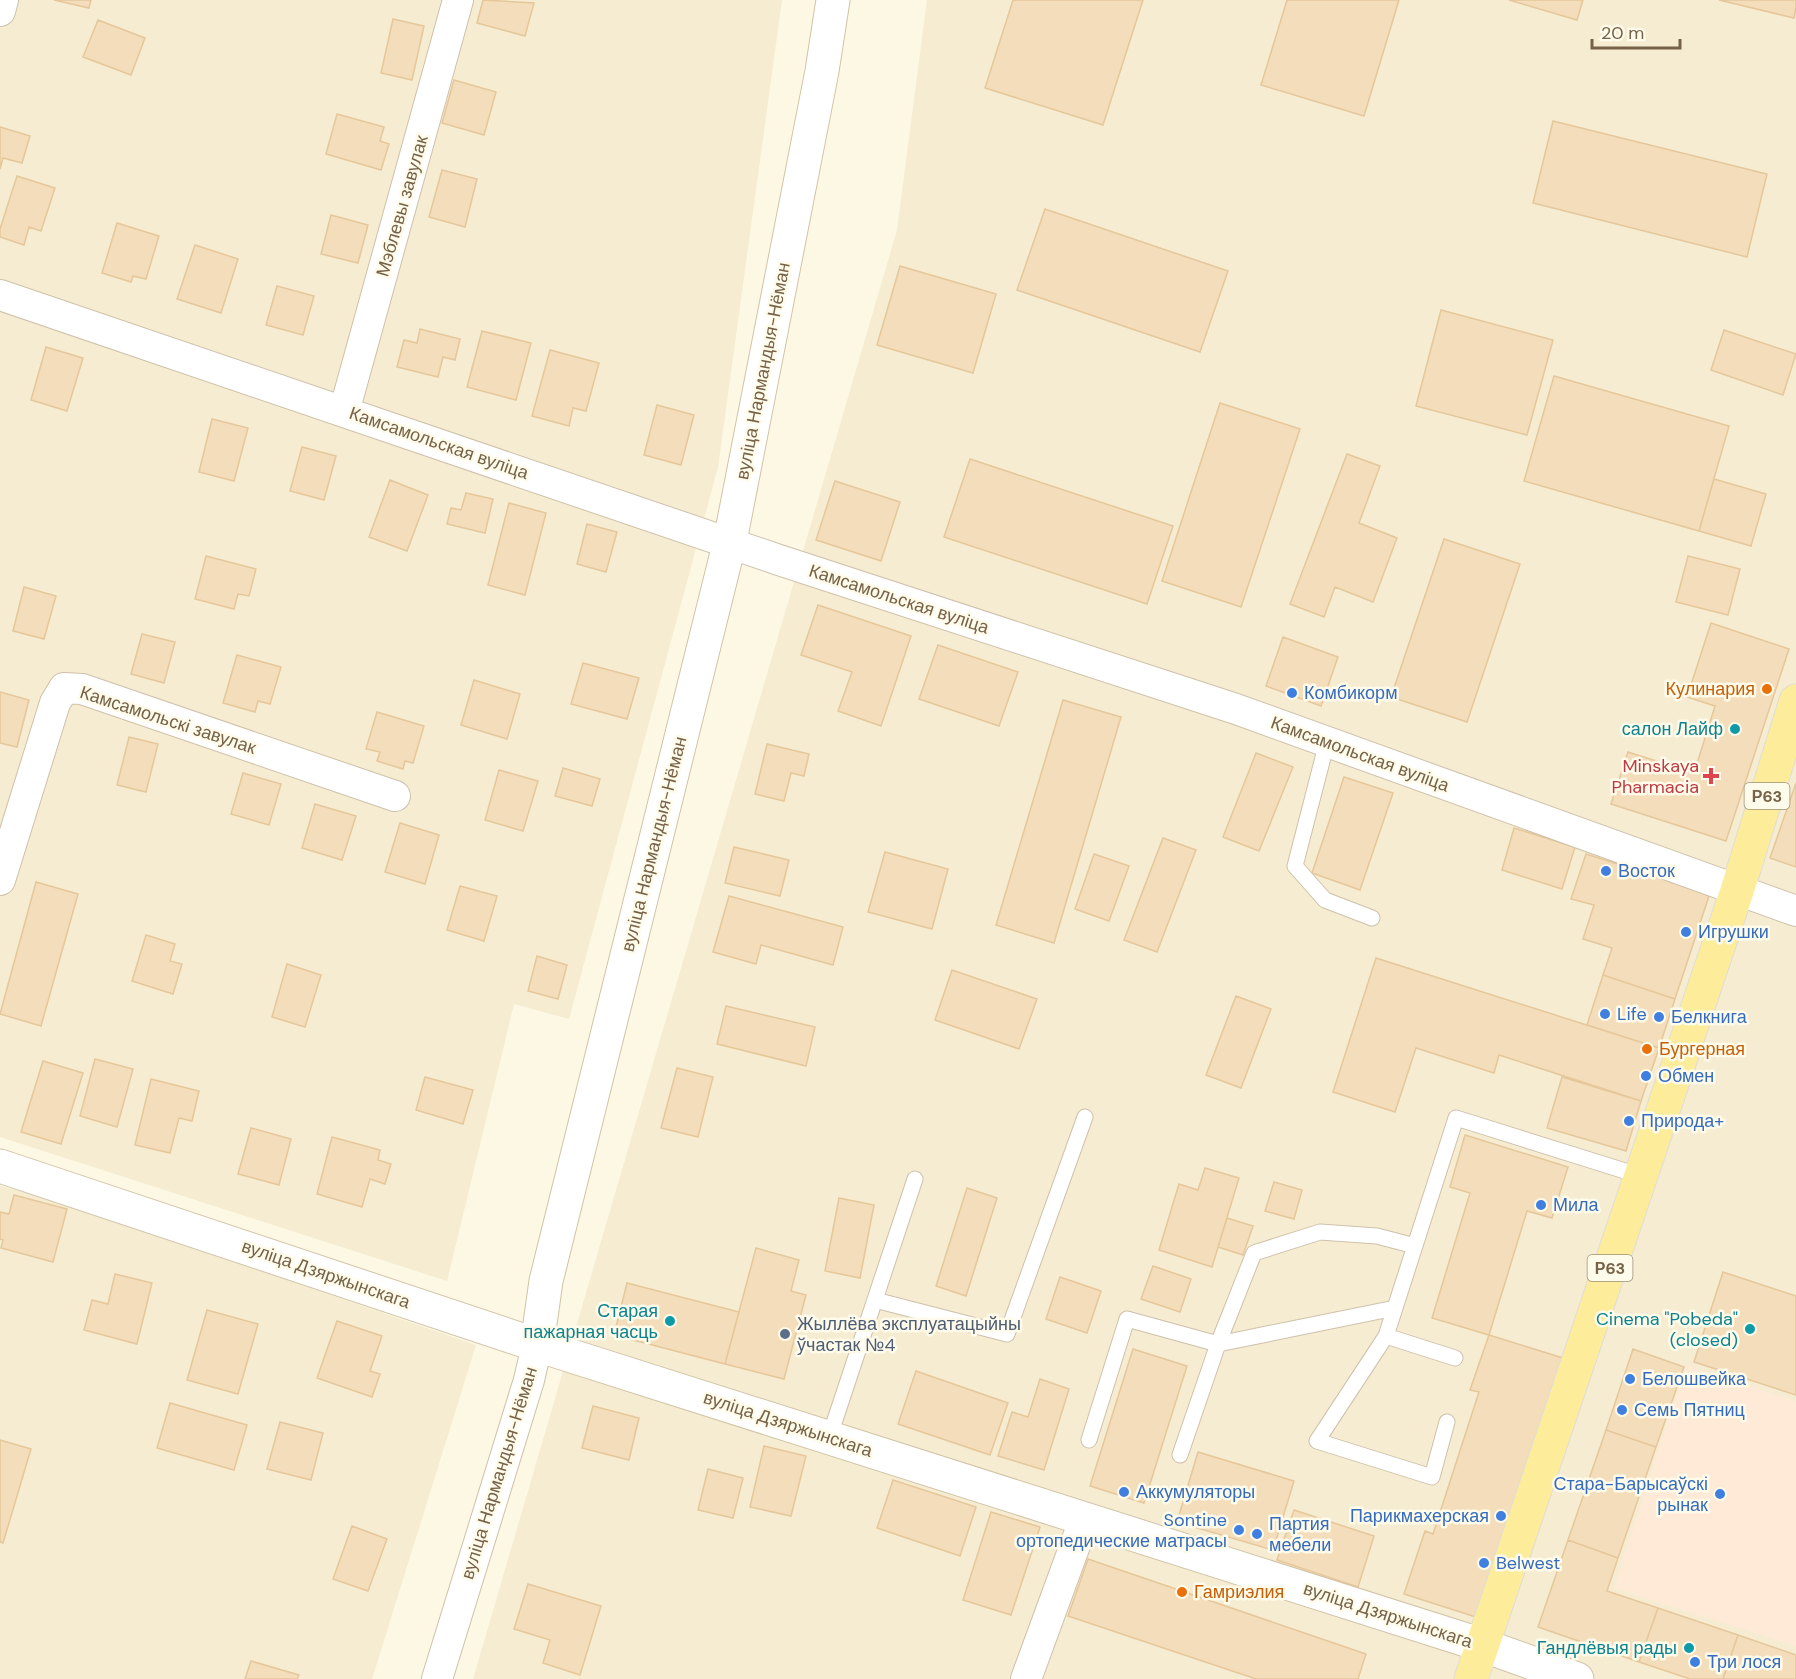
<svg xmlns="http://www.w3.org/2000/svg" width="1796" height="1679" viewBox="0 0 1796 1679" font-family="'DM Sans',sans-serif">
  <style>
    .residential { fill: #f5ecd1 }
    .commercial { fill: #feead7 }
    .building { fill: #f3ddba; stroke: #e6c79a; stroke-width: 1.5 }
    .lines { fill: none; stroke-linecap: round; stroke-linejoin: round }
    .lane-casing { stroke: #cfc1aa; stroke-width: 17 }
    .street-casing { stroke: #cfc1aa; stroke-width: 32 }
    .secondary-casing { stroke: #d2c3a6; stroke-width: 35 }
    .primary-casing { stroke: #e1dcd7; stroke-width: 35 }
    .lane { stroke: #fff; stroke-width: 15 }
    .street { stroke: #fff; stroke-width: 30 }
    .secondary { stroke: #fff; stroke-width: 33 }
    .primary { stroke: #fded9a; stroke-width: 33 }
    .food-dot { fill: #e8710a; stroke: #fffbea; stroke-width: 2 }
    .shop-dot { fill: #3f7fe0; stroke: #fffbea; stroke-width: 2 }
    .culture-dot { fill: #0f9aa8; stroke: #fffbea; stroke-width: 2 }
    .health-dot { fill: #e0444e; stroke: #fffbea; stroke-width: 2 }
    .service-dot { fill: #5c6f8a; stroke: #fffbea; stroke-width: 2 }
    .labels { text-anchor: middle; stroke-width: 5; stroke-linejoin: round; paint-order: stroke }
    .shield { fill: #fffbea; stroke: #9f9079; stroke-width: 1.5 }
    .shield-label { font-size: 16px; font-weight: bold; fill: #766248 }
    .street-label { font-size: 18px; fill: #766248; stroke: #fffbea }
    .food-label { font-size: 18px; fill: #c56008; stroke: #fffbea; text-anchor: start }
    .shop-label { font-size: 18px; fill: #366cbe; stroke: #fffbea; text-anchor: start }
    .culture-label { font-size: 18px; fill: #0d838f; stroke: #fffbea; text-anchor: end }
    .health-label { font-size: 18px; fill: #be3a42; stroke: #fffbea; text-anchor: end }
    .service-label { font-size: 18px; fill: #4e5e75; stroke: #fffbea; text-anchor: start }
  </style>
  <rect width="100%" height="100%" fill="#fdf8e3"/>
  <path class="residential" d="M0,0H782L718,467L569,1019L514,1004L447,1281L0,1137Z
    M927,0H1796V1679H473L897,230Z
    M0,1186L58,1201L476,1345L372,1679H0Z"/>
  <path class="commercial" d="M1686,1365L1796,1401V1646L1614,1588Z"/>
  <path class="building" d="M54,0H91L89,8Z
    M483,0L534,3L525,36L477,23Z
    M1013,0H1143L1103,125L985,88Z
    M1287,0H1399L1364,116L1261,85Z
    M1509,0H1583L1577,20Z
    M1719,0H1796V7L1794,18Z
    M393,19L424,26L412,80L381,73Z
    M98,20L145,38L131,75L83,57Z
    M454,80L496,92L484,135L442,123Z
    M337,114L384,127L380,141L389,144L381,170L326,154Z
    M1553,121L1767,174L1747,257L1533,203Z
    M0,127L30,136L22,163L3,158L0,169Z
    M442,170L477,179L465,227L429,217Z
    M17,176L55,188L41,231L29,227L24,245L0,237V229Z
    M1045,209L1228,271L1200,352L1017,290Z
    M331,215L368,225L358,263L321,254Z
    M117,223L159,236L146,279L133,276L131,282L102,273Z
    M195,245L238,259L221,313L177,299Z
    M900,266L996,294L973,373L877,345Z
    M277,286L314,296L303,335L266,325Z
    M1441,310L1553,340L1527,435L1416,406Z
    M420,329L460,339L455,360L443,357L438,377L397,367L404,340L417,343Z
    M1724,330L1796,354L1783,395L1711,370Z
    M482,331L531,343L516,400L467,387Z
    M46,347L83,358L67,411L31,400Z
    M550,350L599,363L586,411L573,408L569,426L532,416Z
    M1554,376L1729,426L1699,531L1524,481Z
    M1220,403L1300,429L1241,607L1162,581Z
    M657,405L694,415L681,465L644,455Z
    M212,419L248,428L234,481L199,472Z
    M302,447L336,456L324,500L290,491Z
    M1347,454L1380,466L1359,523L1397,538L1373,602L1335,587L1324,617L1290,604Z
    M970,459L1173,526L1147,604L944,537Z
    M1714,479L1766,494L1751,546L1699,531Z
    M390,480L428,495L407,551L369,537Z
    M835,481L900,502L881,561L816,540Z
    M466,493L493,499L485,533L447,524L451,508L461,510Z
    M509,503L546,513L525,595L488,585Z
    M587,524L617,532L606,572L577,564Z
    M1444,539L1520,564L1467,722L1391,697Z
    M206,556L256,569L249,596L238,594L234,609L195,599Z
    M1688,556L1740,569L1728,615L1676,602Z
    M24,587L56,596L44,639L13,631Z
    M818,605L911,636L881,726L838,711L852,672L801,655Z
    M1711,623L1789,649L1726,841L1611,804L1628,752L1694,773L1715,706L1687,697Z
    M142,634L175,642L164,683L131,674Z
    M1283,637L1338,657L1321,706L1266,686Z
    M938,645L1018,672L999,726L919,699Z
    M237,655L281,667L270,704L258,701L255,712L223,703Z
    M583,663L639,678L627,719L571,704Z
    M474,680L520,694L507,739L461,725Z
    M0,692L29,700L17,747L0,743Z
    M1063,700L1121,717L1054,943L996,925Z
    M377,712L424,726L413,763L405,761L403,769L377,761L380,752L366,749Z
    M129,737L158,744L146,792L117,785Z
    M767,744L809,754L804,776L791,773L784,801L755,794Z
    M1256,753L1293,767L1259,851L1223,837Z
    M563,768L600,779L592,806L555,796Z
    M499,770L538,781L523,831L485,820Z
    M243,773L281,784L269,825L231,814Z
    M1344,777L1393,793L1360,890L1312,873Z
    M1796,783V867L1770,858Z
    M315,804L356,816L342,860L302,848Z
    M400,823L439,835L425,884L385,872Z
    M1514,828L1575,847L1562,889L1502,870Z
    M1163,838L1196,850L1157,952L1124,940Z
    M734,847L789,860L780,896L725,883Z
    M885,852L948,869L932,929L868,912Z
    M1094,854L1129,866L1109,921L1075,909Z
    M1586,854L1710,893L1675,999L1603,975L1612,948L1583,939L1594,905L1571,899Z
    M36,882L78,894L41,1026L0,1014Z
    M460,886L497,896L484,941L447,930Z
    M729,896L843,927L833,965L761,945L756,964L713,952Z
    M146,935L175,944L170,961L182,964L173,994L132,981Z
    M537,956L567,965L558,999L528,991Z
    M1376,958L1659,1048L1641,1101L1499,1055L1494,1073L1416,1048L1395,1112L1333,1092Z
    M287,964L321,975L305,1027L272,1017Z
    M952,970L1037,999L1019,1049L935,1020Z
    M1603,975L1675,999L1659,1048L1587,1025Z
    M1236,996L1271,1009L1241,1088L1206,1075Z
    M726,1006L815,1027L806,1066L717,1044Z
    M95,1059L133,1069L117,1127L80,1116Z
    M43,1061L83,1073L61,1144L21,1132Z
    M677,1068L713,1077L698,1137L661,1128Z
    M425,1077L473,1090L463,1124L416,1110Z
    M1562,1077L1641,1101L1626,1151L1547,1128Z
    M151,1079L199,1091L192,1121L179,1118L170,1153L135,1145Z
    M251,1128L291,1139L279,1185L238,1174Z
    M1465,1135L1568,1167L1552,1218L1527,1211L1489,1335L1432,1318L1470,1193L1450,1187Z
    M332,1137L380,1150L378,1160L391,1164L385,1184L370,1179L362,1207L317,1194Z
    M1205,1168L1239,1178L1212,1267L1159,1250L1179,1184L1198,1190Z
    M1274,1182L1302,1190L1294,1219L1265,1211Z
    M967,1188L997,1198L966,1296L936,1286Z
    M14,1195L67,1209L53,1262L1,1248L3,1240L0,1239V1212L9,1214Z
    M839,1198L874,1205L860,1278L825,1271Z
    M1227,1218L1253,1226L1243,1255L1218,1247Z
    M756,1248L799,1260L791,1291L806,1295L784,1379L725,1364Z
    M1153,1266L1191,1279L1180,1312L1141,1299Z
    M1723,1272L1796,1296V1395L1694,1362Z
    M115,1274L152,1283L137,1344L84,1330L92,1300L108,1304Z
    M1060,1277L1101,1291L1087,1333L1046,1319Z
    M627,1283L739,1312L725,1364L614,1335Z
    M207,1310L258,1324L238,1394L187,1380Z
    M337,1321L382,1336L370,1371L380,1374L372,1397L317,1378Z
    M1489,1335L1563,1358L1479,1618L1404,1594L1425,1531L1433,1534L1479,1392L1470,1390Z
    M1133,1349L1187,1366L1144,1503L1090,1486Z
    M1633,1349L1684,1367L1656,1447L1606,1430Z
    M916,1371L1008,1403L990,1455L898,1424Z
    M1040,1379L1069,1389L1044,1470L998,1456L1012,1412L1028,1417Z
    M170,1403L247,1425L234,1470L157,1448Z
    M593,1406L639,1418L629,1460L582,1448Z
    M280,1422L323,1433L311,1480L267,1469Z
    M1606,1430L1656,1447L1618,1558L1568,1540Z
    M0,1440L31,1449L3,1543L0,1542Z
    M764,1446L806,1456L791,1516L750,1507Z
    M1198,1452L1294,1481L1273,1550L1177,1522Z
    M708,1469L743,1478L733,1518L698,1510Z
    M893,1480L976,1507L960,1556L877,1528Z
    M1294,1510L1374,1536L1358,1587L1277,1560Z
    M991,1512L1040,1527L1011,1615L963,1600Z
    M352,1526L387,1539L368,1591L333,1579Z
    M1568,1540L1618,1558L1607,1591L1658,1608L1639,1662L1538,1627Z
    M1088,1559L1366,1654L1358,1679H1256L1068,1616Z
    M528,1584L601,1606L580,1675L543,1663L550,1640L514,1629Z
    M1658,1608L1738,1635L1723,1679H1690L1639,1662Z
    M1738,1635L1796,1655V1679H1723Z
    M251,1661L299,1675L297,1679H245Z"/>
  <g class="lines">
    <g class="lane-casing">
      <path id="lane" d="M1327,742L1295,866L1325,900L1372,918
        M875,1300L1007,1334L1085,1117
        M1386,1336L1317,1441L1432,1477L1447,1422
        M1455,1358L1386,1336L1456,1118L1641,1176
        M829,1438L915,1179
        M1089,1440L1127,1319L1218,1344L1254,1253L1320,1232L1377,1236L1415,1246
        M1180,1455L1218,1344L1395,1308"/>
    </g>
    <g class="street-casing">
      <path id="street" d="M0,11L3,0
        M0,295L779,560L1236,709L1796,911
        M344,412L458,0
        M0,880L55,703L64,688L82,689L395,796
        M437,1679L529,1380L537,1345
        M1026,1679L1085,1518"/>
    </g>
    <g class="secondary-casing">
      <path id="secondary" d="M0,1166L537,1345L1482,1645L1577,1679
        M537,1345L546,1281L730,541L822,71L833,0"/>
    </g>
    <g class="primary-casing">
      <path id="primary" d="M1471,1679L1737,891L1796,701"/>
    </g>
    <use href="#lane" class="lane"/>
    <use href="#street" class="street"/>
    <use href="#secondary" class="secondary"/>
    <use href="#primary" class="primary"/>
  </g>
  <g class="food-dot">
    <circle cx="1767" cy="689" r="6"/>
    <circle cx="1647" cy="1049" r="6"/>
    <circle cx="1182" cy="1592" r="6"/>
  </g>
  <g class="shop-dot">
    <circle cx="1292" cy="693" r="6"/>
    <circle cx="1606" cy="871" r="6"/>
    <circle cx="1686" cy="932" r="6"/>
    <circle cx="1605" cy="1014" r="6"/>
    <circle cx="1659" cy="1017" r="6"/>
    <circle cx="1646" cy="1076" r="6"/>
    <circle cx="1629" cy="1121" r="6"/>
    <circle cx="1541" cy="1205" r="6"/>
    <circle cx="1630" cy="1379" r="6"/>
    <circle cx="1622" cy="1410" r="6"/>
    <circle cx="1124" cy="1492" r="6"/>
    <circle cx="1720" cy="1494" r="6"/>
    <circle cx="1501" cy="1516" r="6"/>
    <circle cx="1239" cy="1530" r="6"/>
    <circle cx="1257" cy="1534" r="6"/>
    <circle cx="1484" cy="1563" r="6"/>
    <circle cx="1695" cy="1662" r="6"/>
  </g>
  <g class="culture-dot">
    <circle cx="1735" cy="729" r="6"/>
    <circle cx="670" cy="1321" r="6"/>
    <circle cx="1750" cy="1329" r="6"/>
    <circle cx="1689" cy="1648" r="6"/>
  </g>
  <path class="health-dot" d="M1708 767h6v6h6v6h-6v6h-6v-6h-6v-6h6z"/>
  <circle class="service-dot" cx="785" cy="1334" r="6"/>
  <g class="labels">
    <g class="shield">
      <rect x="1744.5" y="783" width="45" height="26" rx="4.5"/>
      <rect x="1587.5" y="1255" width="45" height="26" rx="4.5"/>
    </g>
    <g class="shield-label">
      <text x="1767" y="802">Р63</text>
      <text x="1610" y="1274">Р63</text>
    </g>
    <g class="street-label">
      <text transform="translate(402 206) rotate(-74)" y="6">Мэблевы завулак</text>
      <text transform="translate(763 371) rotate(-79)" y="6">вуліца Нармандыя-Нёман</text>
      <text transform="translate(439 443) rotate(19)" y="6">Камсамольская вуліца</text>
      <text transform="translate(899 599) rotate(18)" y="6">Камсамольская вуліца</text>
      <text transform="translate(168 720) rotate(18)" y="6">Камсамольскі завулак</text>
      <text transform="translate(1360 754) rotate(20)" y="6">Камсамольская вуліца</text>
      <text transform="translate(654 844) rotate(-76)" y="6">вуліца Нармандыя-Нёман</text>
      <text transform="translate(326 1274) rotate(19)" y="6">вуліца Дзяржынскага</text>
      <text transform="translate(788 1424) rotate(18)" y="6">вуліца Дзяржынскага</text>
      <text transform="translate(499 1473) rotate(-73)" y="6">вуліца Нармандыя-Нёман</text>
      <text transform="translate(1388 1615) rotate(18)" y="6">вуліца Дзяржынскага</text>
    </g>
    <g class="food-label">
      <text x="1755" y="695" text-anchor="end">Кулинария</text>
      <text x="1659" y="1055">Бургерная</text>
      <text x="1194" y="1598">Гамриэлия</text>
    </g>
    <g class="shop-label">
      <text x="1304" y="699">Комбикорм</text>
      <text x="1618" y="877">Восток</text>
      <text x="1698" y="938">Игрушки</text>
      <text x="1617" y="1020">Life</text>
      <text x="1671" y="1023">Белкнига</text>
      <text x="1658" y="1082">Обмен</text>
      <text x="1641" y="1127">Природа+</text>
      <text x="1553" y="1211">Мила</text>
      <text x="1642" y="1385">Белошвейка</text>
      <text x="1634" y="1416">Семь Пятниц</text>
      <text x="1708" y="1490" text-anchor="end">Стара-Барысаўскі<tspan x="1708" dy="21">рынак</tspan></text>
      <text x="1136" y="1498">Аккумуляторы</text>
      <text x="1489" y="1522" text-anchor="end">Парикмахерская</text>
      <text x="1227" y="1526" text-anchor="end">Sontine<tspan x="1227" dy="21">ортопедические матрасы</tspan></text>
      <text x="1269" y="1530">Партия<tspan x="1269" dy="21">мебели</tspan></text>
      <text x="1496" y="1569">Belwest</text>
      <text x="1707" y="1668">Три лося</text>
    </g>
    <g class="culture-label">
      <text x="1723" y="735">салон Лайф</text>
      <text x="658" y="1317">Старая<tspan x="658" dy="21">пажарная часць</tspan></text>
      <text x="1738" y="1325">Cinema "Pobeda"<tspan x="1738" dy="21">(closed)</tspan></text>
      <text x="1677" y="1654">Гандлёвыя рады</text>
    </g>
    <g class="health-label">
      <text x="1699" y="772">Minskaya<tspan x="1699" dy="21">Pharmacia</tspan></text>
    </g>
    <g class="service-label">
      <text x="797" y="1330">Жыллёва эксплуатацыйны<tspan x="797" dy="21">ўчастак №4</tspan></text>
    </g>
  </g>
  <path d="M1592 39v9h88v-9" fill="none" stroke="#766248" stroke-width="3"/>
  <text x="1601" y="39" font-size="18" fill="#766248" stroke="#fffbea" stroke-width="4.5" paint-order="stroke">20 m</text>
</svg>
